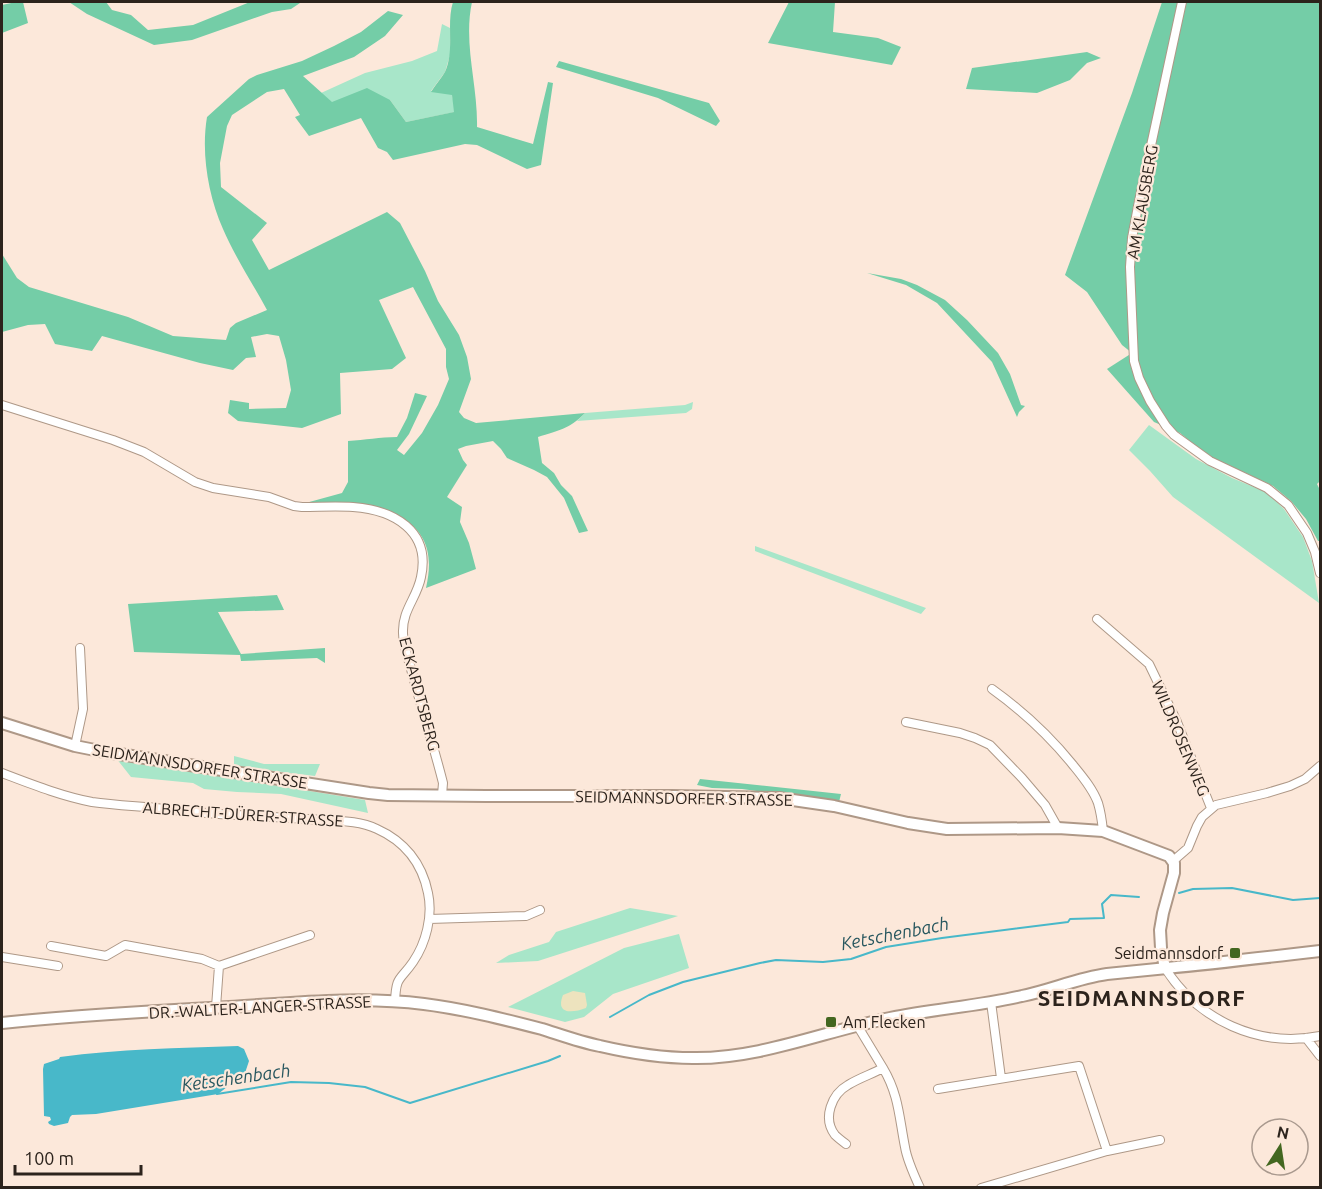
<svg xmlns="http://www.w3.org/2000/svg" width="1322" height="1189" viewBox="0 0 1322 1189" font-family="Ubuntu,sans-serif">
  <style>
    .green { fill: #a8e6c9 }
    .forest { fill: #74cda7 }
    .sand { fill: #ede3be }
    .water { fill: #48b8c9 }
    .lines { fill: none; stroke-linecap: round; stroke-linejoin: round }
    .stream { stroke: #48b8c9; stroke-width: 2 }
    .street-casing { stroke: #ae9887; stroke-width: 10 }
    .secondary-casing { stroke: #ae9887; stroke-width: 14 }
    .street { stroke: #fff; stroke-width: 8 }
    .secondary { stroke: #fff; stroke-width: 10 }
    .poi-dot { fill: #436720; stroke: #fce8da; stroke-width: 2 }
    .labels { text-anchor: middle; stroke-width: 4.5; stroke-linejoin: round; paint-order: stroke }
    .street-label { font-size: 16px; fill: #2c231c; stroke: #fce8da }
    .poi-label { font-size: 16px; fill: #2c231c; stroke: #fce8da; text-anchor: end }
    .water-label { font-size: 18px; font-style: italic; fill: #28575f; stroke: #fce8da }
    .district-label { font-size: 22px; font-weight: bold; letter-spacing: 1.5px; fill: #2c231c; stroke: #fce8da }
  </style>
  <rect width="100%" height="100%" fill="#fce8da"/>
  <path class="green" d="M442,24L450,28V55L445,72L431,91L452,94L455,112L406,122L390,100L332,103L321,93L365,73L412,61L437,51Z
    M693,402L692,409L686,413L577,421L585,413L685,405Z
    M1149,425L1196,459L1232,478L1266,492L1284,509L1303,537L1312,561L1319,603L1173,497L1150,471L1129,450Z
    M755,546L926,608L921,614L755,551Z
    M234,756L264,764H320L315,776L234,766Z
    M116,758L187,771L365,800L368,813L281,794L237,792L204,789L193,783L131,777Z
    M630,908L678,916L538,961L496,963L509,955L549,942L556,932Z
    M679,934L689,968L613,994L584,1017L565,1022L508,1007L624,948Z"/>
  <path class="forest" d="M16,2H23L28,23L2,33V5Z
    M69,2H106L112,10L131,15L148,30L193,25L250,2L300,3L291,9L272,12L192,40L154,45L87,14Z
    M453,2H472C463,44 478,85 477,127L533,144L548,82L553,83L541,165L527,169L477,145L465,144L393,160L387,152L378,148L361,118L309,136L295,117L300,115L284,89L267,92L232,115L227,126L220,163L221,187L267,223L252,240L269,270L387,212L400,223L425,271L438,301L459,335L467,357L471,379L459,412L464,418L476,423L585,413C568,430 559,430 538,437L542,463L554,473L561,485L572,496L588,531L579,533L564,498L547,477L534,470L507,458L501,449L493,441L466,446L458,449L463,460L467,465L447,497L462,507L460,522L469,543L476,569L426,588C433,557 429,533 399,516C388,511 375,506 363,505C343,503 322,504 302,504L342,493L348,482V441C365,440 380,437 397,437L407,418L415,393L427,396L409,434L397,450L404,455L422,433L438,405L449,379L446,367V349L413,287L379,300L406,358L392,369L340,373L341,414L302,428L238,421L228,413L230,400L249,403V409L286,408L291,390L286,360L279,336L267,334L251,337L256,357L246,358L233,370L200,363L102,336L92,351L55,344L45,324L28,325L2,332V254L17,278L29,287L128,317L173,336L226,340L230,328L236,323L267,310C253,284 235,257 223,229C208,195 201,153 207,117L249,79L257,75L302,61L334,46L361,32L388,11L403,15L385,36L354,57L303,76L332,102L367,88L390,100L406,122L454,112L452,95L431,92C435,85 441,79 445,72C455,50 446,24 453,2Z
    M789,2H835L833,32L878,38L901,47L892,65L768,43Z
    M1162,2H1320V481L1317,484L1320,490V541H1318L1306,519L1291,501L1273,486L1207,455L1180,433L1154,422L1107,369L1132,353L1122,345L1087,292L1065,275L1132,93Z
    M1087,52L1101,58L1087,63L1070,80L1037,93L966,89L972,68Z
    M559,61L709,103L720,121L716,126L658,98L556,67Z
    M867,273L901,279L917,285L945,300L967,320L998,353L1010,374L1021,405L1025,406L1019,412L1017,417L992,362L937,303L906,285Z
    M277,595L284,610L218,612L241,654L325,648V663L317,658L241,661L240,655L134,652L128,604Z
    M700,779L841,794L839,802L742,789L712,788L697,785Z"/>
  <path class="sand" d="M573,991L585,993L587,1005L586,1008C573,1013 555,1015 563,995Z"/>
  <path class="water" d="M238,1046L244,1049L249,1061L245,1073L218,1094L96,1114L72,1115L70,1117L68,1123L54,1126L49,1124L48,1122L51,1120L50,1117L44,1116L43,1069L44,1064L59,1059L60,1057C119,1049 179,1048 238,1046Z"/>
  <g class="lines">
    <path class="stream" d="M1179,893L1193,889L1232,888L1293,900L1320,898
      M610,1017L649,995L683,982L760,963L776,960L823,962L851,959L886,947L942,938L1068,922L1070,919L1104,918L1102,904L1111,895L1139,897
      M217,1094L291,1082L329,1083L365,1087L410,1103L548,1061L560,1056"/>
    <g class="street-casing">
      <path id="street" d="M1182,2L1139,201L1132,238L1130,267L1134,361L1139,378L1150,401L1166,426L1174,435L1210,461L1267,488L1288,505L1307,533L1315,552L1320,573
        M2,405L113,440L144,452L195,482L213,488L269,497L294,506L302,507C319,507 336,506 353,507C394,510 431,531 421,577C417,598 402,610 403,633C403,646 409,660 412,673C422,710 434,747 443,783L442,795
        M1097,619L1149,664L1177,722L1211,808
        M992,689C1024,712 1048,734 1073,765C1082,776 1093,789 1098,803C1101,813 1102,821 1103,831
        M906,722L960,733L975,738L990,745L1022,778L1045,805L1058,828
        M75,746L83,709L80,648
        M2,773C31,784 61,796 92,802C113,805 134,806 156,808C183,811 210,814 237,815C266,817 294,818 323,820C341,821 360,821 377,829C404,841 422,863 428,893C433,916 426,943 413,962C400,981 396,975 395,1002
        M1173,861L1188,848L1197,826L1202,817L1216,805L1267,793L1290,786L1305,779L1320,766
        M429,919L526,916L540,910
        M51,946L106,956L125,945L202,959L219,966L310,935
        M2,957L58,966
        M1165,968C1199,1021 1259,1048 1320,1036
        M991,1002L1001,1078
        M216,1007L219,966
        M1306,1038L1320,1056
        M883,1068C899,1095 899,1117 905,1147C907,1160 914,1175 920,1188
        M938,1089L1079,1066L1107,1151
        M846,1144C842,1141 838,1138 835,1135C822,1118 832,1094 848,1085C859,1078 872,1074 883,1068L857,1025
        M981,1188L1107,1151L1160,1140"/>
    </g>
    <g class="secondary-casing">
      <path id="secondary" d="M2,723L75,746L100,751L369,793L388,795L486,796H672L779,798L834,806L908,823L947,829L1058,828L1103,831L1169,856L1174,863V873L1163,913L1160,930L1161,948L1165,968
        M2,1023C77,1015 153,1011 229,1007C294,1003 359,996 424,1004C464,1009 503,1019 542,1029C561,1035 580,1042 600,1046C630,1053 662,1058 693,1058C760,1059 825,1031 890,1018C934,1009 979,1006 1022,996C1051,990 1078,978 1107,974C1127,972 1147,970 1167,968C1218,963 1269,957 1320,951"/>
    </g>
    <use href="#street" class="street"/>
    <use href="#secondary" class="secondary"/>
  </g>
  <g class="poi-dot">
    <rect x="1229" y="947" width="12" height="12" rx="3"/>
    <rect x="825" y="1016" width="12" height="12" rx="3"/>
  </g>
  <g class="labels">
    <g class="street-label">
      <text transform="translate(1142 202) rotate(-80)" y="6">AM KLAUSBERG</text>
      <text transform="translate(420 694) rotate(75)" y="6">ECKARDTSBERG</text>
      <text transform="translate(1181 738) rotate(67)" y="6">WILDROSENWEG</text>
      <text transform="translate(200 766) rotate(9)" y="6">SEIDMANNSDORFER STRASSE</text>
      <text transform="translate(684 798) rotate(1)" y="6">SEIDMANNSDORFER STRASSE</text>
      <text transform="translate(243 814) rotate(4)" y="6">ALBRECHT-DÜRER-STRASSE</text>
      <text transform="translate(260 1007) rotate(-3)" y="6">DR.-WALTER-LANGER-STRASSE</text>
    </g>
    <g class="poi-label">
      <text x="1223" y="959">Seidmannsdorf</text>
      <text x="843" y="1028" text-anchor="start">Am Flecken</text>
    </g>
    <g class="water-label">
      <text transform="translate(895 934) rotate(-11)" y="6">Ketschenbach</text>
      <text transform="translate(236 1078) rotate(-8)" y="6">Ketschenbach</text>
    </g>
    <g class="district-label">
      <text x="1142" y="1006">SEIDMANNSDORF</text>
    </g>
  </g>
  <rect width="1322" height="1189" fill="none" stroke="#2c231c" stroke-width="6"/>
  <g transform="translate(1280 1147) rotate(12)"><circle r="28" fill="#fce8da" stroke="#a9998e" stroke-width="1.5"/>
  <path d="M0-4.5L10 22L0 15L-10 22Z" fill="#436720"/>
  <text y="-9" font-size="16" font-weight="bold" text-anchor="middle" fill="#2c231c">N</text>
  </g>
  <path d="M15 1165v9h126v-9" fill="none" stroke="#2c231c" stroke-width="3"/>
  <text x="24" y="1165" font-size="18" fill="#2c231c" stroke="#fce8da" stroke-width="4.5" paint-order="stroke">100 m</text>
</svg>
